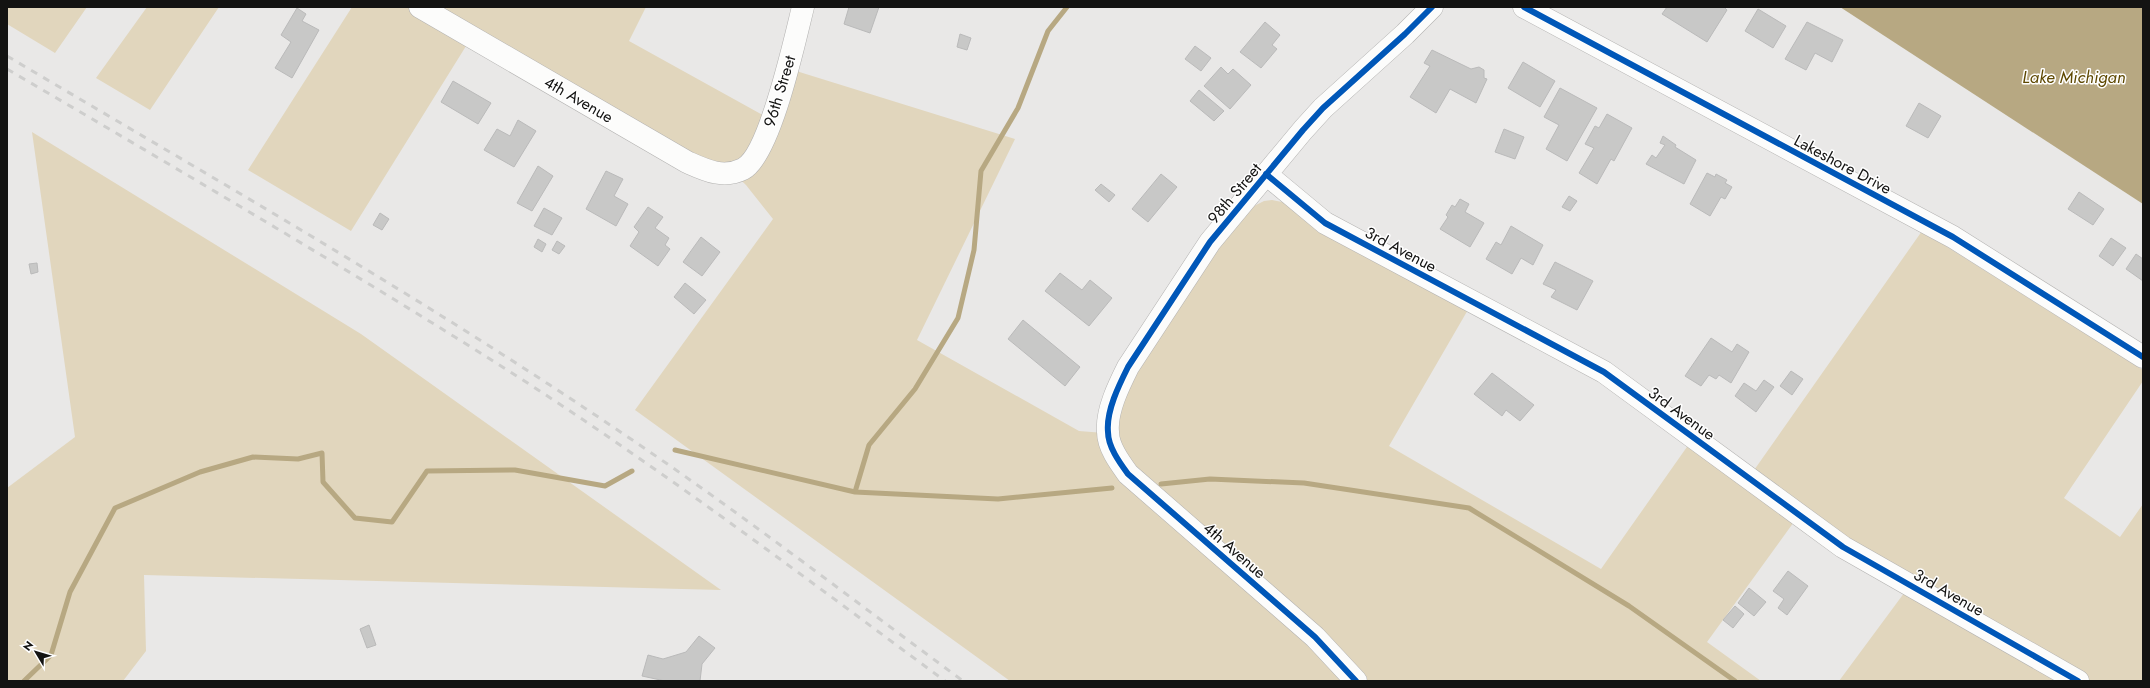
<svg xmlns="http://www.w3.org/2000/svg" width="2150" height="688" viewBox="0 0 2150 688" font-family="Jost,sans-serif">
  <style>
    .green { fill: #e1d6bd }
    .water { fill: #b7a882 }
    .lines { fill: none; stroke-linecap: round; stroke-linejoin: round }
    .stream { stroke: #b7a882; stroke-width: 5 }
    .building { fill: #c8c8c7; stroke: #bababa }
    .minor-casing { stroke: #b3b2b1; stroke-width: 23 }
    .minor { stroke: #fcfcfb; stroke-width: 22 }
    .rail { stroke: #cececd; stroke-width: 3; stroke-dasharray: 7 7; stroke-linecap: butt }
    .cycleway-casing { stroke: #fff; stroke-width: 8 }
    .cycleway { stroke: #0057b8; stroke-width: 6 }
    .labels { text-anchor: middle; stroke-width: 3; stroke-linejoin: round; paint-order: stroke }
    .street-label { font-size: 16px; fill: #131312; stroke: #fff }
    .water-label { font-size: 17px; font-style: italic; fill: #5e4801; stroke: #fff }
  </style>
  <rect width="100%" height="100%" fill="#e9e8e7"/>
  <path class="green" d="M7,7H87L55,53L7,24Z
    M147,7H219L150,110L96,78Z
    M352,7H646L629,41L777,123L793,70L1015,139L917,340L1079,431L1117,434L1123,397L1129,383L1202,268L1250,208L1264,201L1272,200L1287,203L1469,308L1389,446L1601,569L1689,444L1745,483L1922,231L2143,370V381L2064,498L2120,537L2143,504V681H1839L1913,581L1804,508L1707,642L1761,681H1010L635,410L773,219L746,185L726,166L710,163L476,30L351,231L248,170Z
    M32,132L361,334L721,590L144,575L146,651L123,681H7V488L75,437Z"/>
  <path class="water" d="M1840,7H2143V204Z"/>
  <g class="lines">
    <path class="stream" d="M675,450L855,492L998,499L1112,488
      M1161,484L1210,479L1304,483L1469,508L1629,606L1735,681
      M855,492L869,445L915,389L958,318L974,250L981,171L1018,108L1048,31L1067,7
      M24,681L51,655L70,592L115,508L200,472L253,457L298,459L322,453L323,482L355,518L392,522L427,471L515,470L605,486L632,471"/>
  </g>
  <path class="building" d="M849,7H879L870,33L844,24Z
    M1667,7H1724L1727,10L1707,42L1662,14Z
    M297,8L306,14L302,21L319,30L292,78L275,68L291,42L281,35Z
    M1758,9L1786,26L1773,48L1745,31Z
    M1265,22L1280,35L1272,45L1277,49L1261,68L1240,52Z
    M1807,22L1843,40L1832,62L1815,53L1806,70L1785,59Z
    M960,34L971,38L967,50L957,47Z
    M1195,46L1211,58L1201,71L1185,59Z
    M1432,50L1471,69L1479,67L1484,70V78L1487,79L1476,103L1450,89L1436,113L1410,97L1430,66L1424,63Z
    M1523,62L1555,81L1540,107L1508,88Z
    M1221,67L1228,74L1233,69L1251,85L1230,109L1204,86Z
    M453,81L491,103L478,124L441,102Z
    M1560,88L1597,108L1567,161L1546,149L1559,125L1544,117Z
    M1199,90L1224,111L1214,121L1190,101Z
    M1919,103L1941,116L1928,138L1906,126Z
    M1607,114L1632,128L1614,161L1611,159L1597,184L1579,173L1594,148L1585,144L1595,126L1599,128Z
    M518,120L536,131L514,167L484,150L497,129L510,136Z
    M1504,129L1524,137L1515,159L1495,152Z
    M1663,136L1676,145L1675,147L1696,160L1684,184L1646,164L1652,155L1656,158L1665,145L1660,143Z
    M538,166L553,176L532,211L517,203Z
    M606,171L623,179L614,196L628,204L616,226L586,209Z
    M1707,173L1715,177L1716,174L1727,180L1725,183L1732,187L1725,199L1721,197L1710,216L1690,204Z
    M1161,174L1177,187L1148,222L1132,209Z
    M1101,184L1115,195L1109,202L1095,190Z
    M2079,192L2104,209L2093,225L2068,209Z
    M1569,196L1577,201L1570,211L1562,207Z
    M1460,199L1469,204L1465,212L1484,223L1470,247L1440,229L1448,217L1446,215L1452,205L1455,207Z
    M648,207L663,217L655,228L669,238L665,245L670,249L658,266L630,246L639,232L634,227Z
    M544,208L562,218L552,235L534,226Z
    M380,213L389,219L382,230L373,225Z
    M1511,226L1543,245L1533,265L1521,258L1512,274L1486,259L1496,242L1501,245Z
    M701,237L720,252L702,276L683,262Z
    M2111,238L2126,248L2113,266L2099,256Z
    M538,239L546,244L542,252L534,247Z
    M557,241L565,246L559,254L552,250Z
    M2136,254L2143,259V281L2126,269Z
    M1555,262L1593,281L1577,310L1551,297L1556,290L1543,284Z
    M37,263L38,272L31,274L29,264Z
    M1060,273L1082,290L1090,280L1112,298L1089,326L1045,291Z
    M685,283L706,300L694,314L674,297Z
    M1023,320L1080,367L1065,386L1008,339Z
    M1711,338L1732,352L1737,344L1749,352L1731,383L1719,375L1716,379L1709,375L1701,386L1685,376Z
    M1791,371L1803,379L1792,395L1780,386Z
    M1492,373L1534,405L1520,421L1506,410L1502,416L1474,394Z
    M1764,380L1774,387L1756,412L1735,396L1744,383L1756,391Z
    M1788,571L1808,586L1787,615L1778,608L1784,599L1773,591Z
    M1749,588L1766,602L1754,616L1738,603Z
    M1735,606L1744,614L1733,628L1723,620Z
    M369,625L376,645L367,648L360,629Z
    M699,636L715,648L702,664L700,681H665L642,676L648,655L663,659L686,652Z"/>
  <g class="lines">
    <g class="minor-casing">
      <path id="minor" d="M420,7L687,162C705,170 723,179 743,169C770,155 795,39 803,7
        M1524,7L1953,237L2143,357
        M1266,174L1325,223L1604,372L1843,547L2078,681
        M1356,681L1315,637L1128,474C1120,463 1108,447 1108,432C1106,411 1119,385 1128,367L1210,242L1303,130L1323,108L1405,34L1432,7"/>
    </g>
    <use href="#minor" class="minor"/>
    <path class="rail" d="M7,56C213,178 421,297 619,431C737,510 849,597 963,681
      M7,69C169,164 331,259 490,359C647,458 796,571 945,681"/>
    <g class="cycleway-casing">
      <path id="cycleway" d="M1524,7L1953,237L2143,357
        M1266,174L1325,223L1604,372L1843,547L2078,681
        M1356,681L1315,637L1128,474C1120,463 1108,447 1108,432C1106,411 1119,385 1128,367L1210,242L1303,130L1323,108L1405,34L1432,7"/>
    </g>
    <use href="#cycleway" class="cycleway"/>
  </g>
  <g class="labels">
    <g class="street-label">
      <text transform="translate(779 91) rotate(-73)" y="6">96th Street</text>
      <text transform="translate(579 99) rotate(30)" y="6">4th Avenue</text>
      <text transform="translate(1843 164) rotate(28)" y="6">Lakeshore Drive</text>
      <text transform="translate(1234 193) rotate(-50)" y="6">98th Street</text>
      <text transform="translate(1401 249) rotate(28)" y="6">3rd Avenue</text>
      <text transform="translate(1682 413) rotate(36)" y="6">3rd Avenue</text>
      <text transform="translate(1235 550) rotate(41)" y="6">4th Avenue</text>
      <text transform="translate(1949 592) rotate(30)" y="6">3rd Avenue</text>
    </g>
    <g class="water-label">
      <text x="2074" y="83">Lake Michigan</text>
    </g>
  </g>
  <rect width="2150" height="688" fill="none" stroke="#131312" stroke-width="16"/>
  <g transform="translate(36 652) rotate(308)" stroke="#ffffff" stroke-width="3" paint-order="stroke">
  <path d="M0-3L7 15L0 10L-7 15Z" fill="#131312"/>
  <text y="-6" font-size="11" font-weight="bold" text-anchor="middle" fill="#131312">N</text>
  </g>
</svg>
